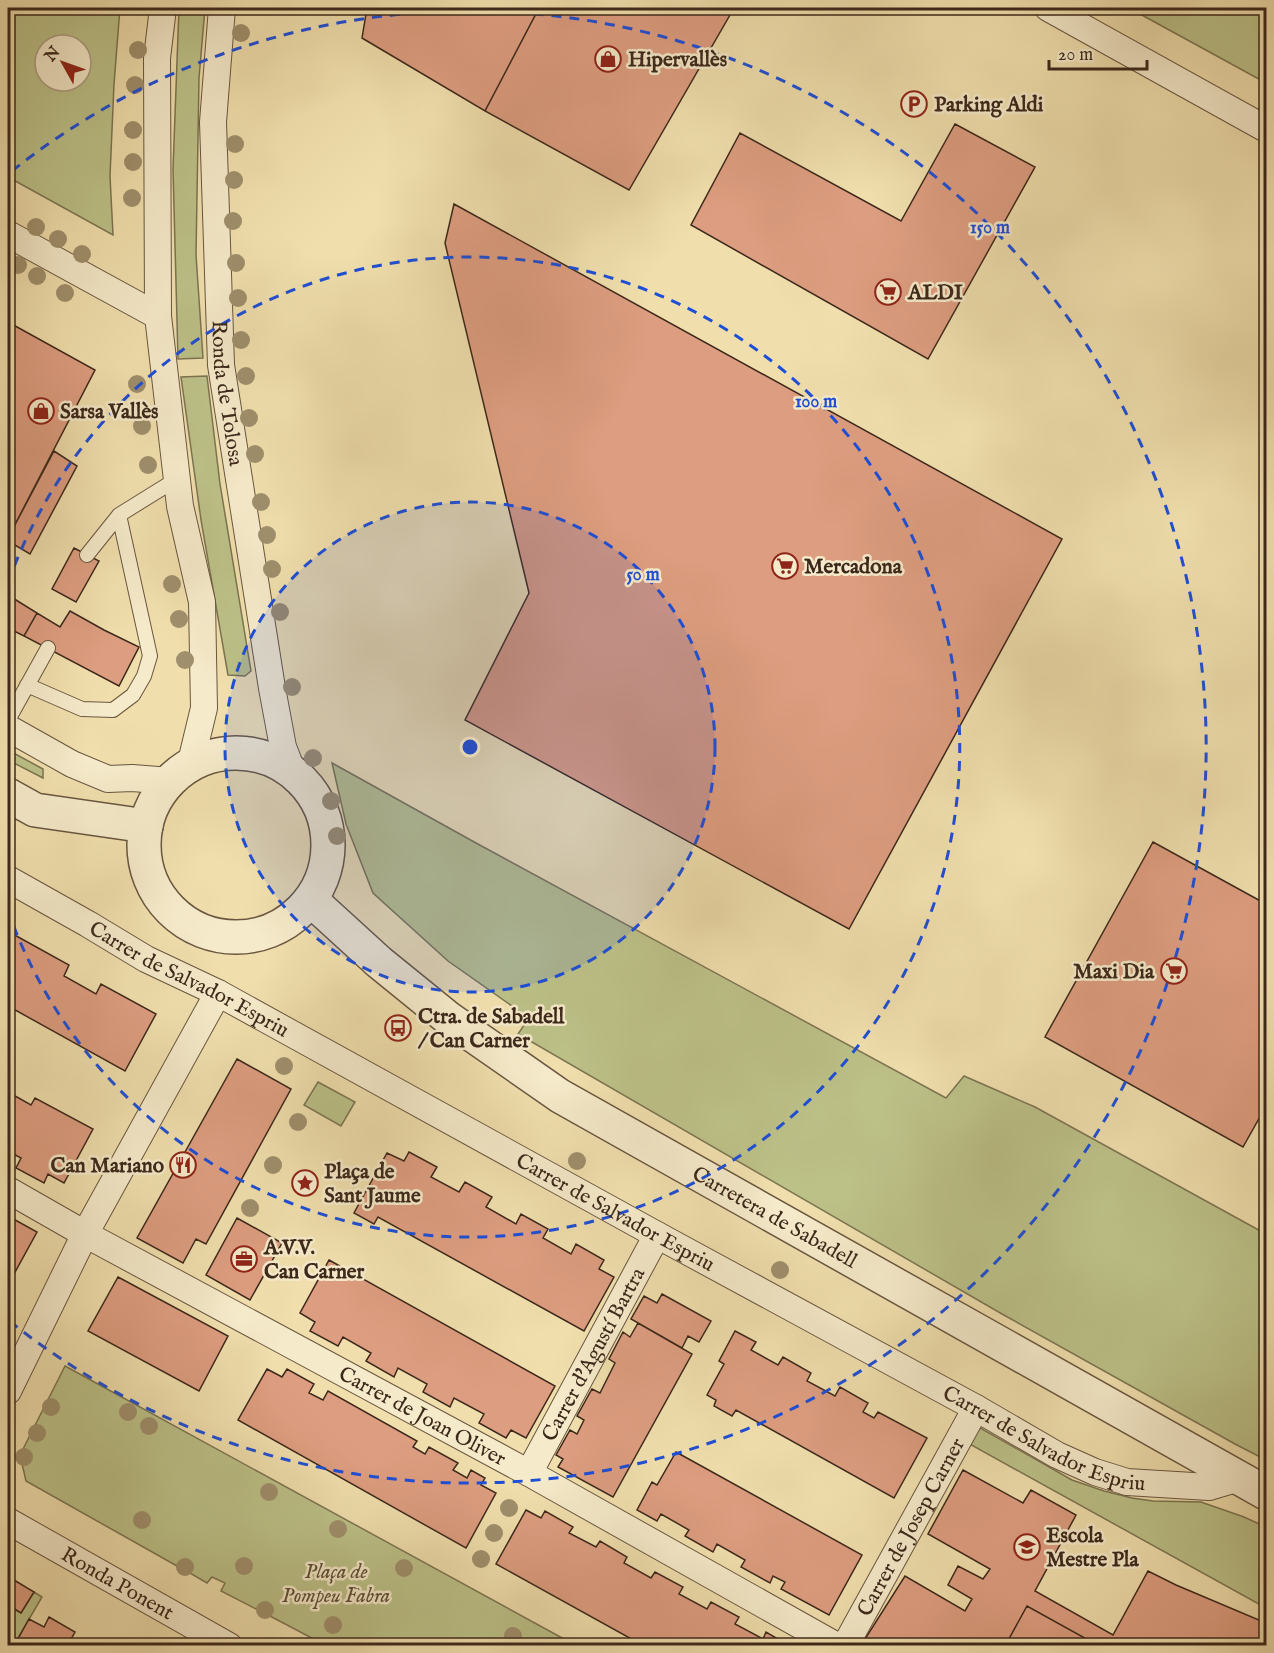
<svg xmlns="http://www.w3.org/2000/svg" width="1274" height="1653" viewBox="0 0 1274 1653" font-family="'IM FELL English',serif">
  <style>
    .green { fill: #bcc188; stroke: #7c7452; stroke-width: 1.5; fill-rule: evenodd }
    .building { fill: #dd9d80; stroke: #3c281b; stroke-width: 1.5 }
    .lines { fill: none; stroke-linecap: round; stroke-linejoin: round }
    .service-casing { stroke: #695640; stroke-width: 16 }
    .minor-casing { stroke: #695640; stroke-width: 28 }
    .tertiary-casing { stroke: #695640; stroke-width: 36 }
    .service { stroke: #f5eaca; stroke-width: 14 }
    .minor { stroke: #f5eaca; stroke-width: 26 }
    .tertiary { stroke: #f5eaca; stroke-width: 33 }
    .tree { fill: #9f8f6c }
    .ring { fill: none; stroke: #1d4ed8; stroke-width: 3; stroke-dasharray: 10 8 }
    .labels { text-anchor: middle; stroke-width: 5; stroke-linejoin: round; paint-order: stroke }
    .poi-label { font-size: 21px; font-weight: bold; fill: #3c281b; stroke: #f5eaca; text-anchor: start }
    .street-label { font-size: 21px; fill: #3c281b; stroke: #f5eaca }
    .park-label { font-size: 21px; font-style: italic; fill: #5c4e36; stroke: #f5eaca }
    .centre { fill: #1d4ed8; stroke: #f5eaca; stroke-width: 3 }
    .ring-label { font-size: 18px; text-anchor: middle; font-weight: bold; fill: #1d4ed8; stroke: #f5eaca; stroke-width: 5; stroke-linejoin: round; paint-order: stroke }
  </style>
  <rect width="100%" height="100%" fill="#f0dfad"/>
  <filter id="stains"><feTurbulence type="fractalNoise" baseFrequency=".00333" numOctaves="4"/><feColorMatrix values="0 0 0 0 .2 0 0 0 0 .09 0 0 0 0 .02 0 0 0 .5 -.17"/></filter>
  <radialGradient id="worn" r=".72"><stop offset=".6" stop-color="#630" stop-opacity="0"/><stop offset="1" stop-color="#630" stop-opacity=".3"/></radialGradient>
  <path class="green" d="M8,8H120L114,84L110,176L113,235L8,177ZM45,45H81V81H45Z
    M179,8H205L199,78L196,255L203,358L178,359L173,169Z
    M1129,8H1266V83Z
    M207,376L220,484L251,671L245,676L228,675L201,520L181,377Z
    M8,750L43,769V778L8,760Z
    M332,763L476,843L946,1098L964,1076L1035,1107L1266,1234V1460L1235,1444L1002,1314L518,1034L529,1018L448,961L373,893L346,824Z
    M318,1082L355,1102L341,1126L304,1105Z
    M65,1366L575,1645H325L266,1614L270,1609L262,1605L258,1610L221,1591L225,1583L212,1577L207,1583L188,1572L191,1566L182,1561L177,1566L26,1481L20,1455Z
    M975,1425L1072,1480L1104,1491L1132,1498L1153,1501L1201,1502L1244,1517L1266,1527V1608L966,1442Z
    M34,1592L42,1597L14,1645H8V1605L21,1613Z"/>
  <path class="building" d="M367,8H539L485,111L362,38Z
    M539,8H734L629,190L485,111Z
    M955,124L1035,167L928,359L691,225L740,133L901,221Z
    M454,204L1062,539L849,929L465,720L529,593L445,243Z
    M8,322L95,370L8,538Z
    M54,451L77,466L30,554L8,541V538Z
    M74,548L99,561L76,602L52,589Z
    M8,595L37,613L24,636L8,628Z
    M70,611L104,630L139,647L119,686L24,636L37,613L60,627Z
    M1153,842L1266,904V1106L1243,1147L1045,1037Z
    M11,933L69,965L64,976L96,994L101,984L156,1014L125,1071L8,1006V939Z
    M237,1059L291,1089L206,1244L196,1239L183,1263L137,1238Z
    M8,1092L31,1105L35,1098L93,1129L64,1183L48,1174L44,1183L16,1168L21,1158L8,1151Z
    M409,1152L437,1167L431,1177L459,1192L465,1182L492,1197L486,1207L516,1224L521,1214L548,1229L543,1238L571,1254L576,1244L604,1260L599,1269L614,1277L584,1331L378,1217L374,1224L354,1213L387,1153L404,1161Z
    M8,1216L37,1232L8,1285Z
    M237,1218L282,1243L250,1300L206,1275Z
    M329,1260L555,1386L526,1438L511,1430L506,1438L479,1423L484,1414L454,1398L450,1407L423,1392L427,1384L398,1368L394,1377L366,1361L371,1353L343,1337L338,1346L310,1331L315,1322L300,1313Z
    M118,1277L228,1336L199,1391L88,1331Z
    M662,1294L711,1321L699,1342L688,1336L682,1348L631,1319L644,1296L657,1303Z
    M638,1323L692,1354L613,1497L558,1467L563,1459L556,1455L570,1430L577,1434L584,1420L577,1416L592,1389L600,1393L615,1363L609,1359L623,1332L630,1337Z
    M735,1331L756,1342L751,1350L778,1365L783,1357L811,1373L807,1381L835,1396L840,1387L868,1403L863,1412L874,1418L878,1412L927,1438L894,1498L736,1410L732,1416L714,1406L716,1400L707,1395L724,1364L719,1361Z
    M267,1369L282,1377L287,1369L314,1384L309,1393L323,1400L328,1391L417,1441L413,1447L425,1454L429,1447L458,1463L453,1470L467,1478L471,1470L485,1478L481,1485L496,1493L466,1548L238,1420Z
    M676,1452L862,1555L829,1615L781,1589L785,1582L773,1576L770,1583L741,1567L745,1560L717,1544L713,1552L685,1536L689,1530L661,1514L657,1521L637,1510L652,1482L657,1485Z
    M963,1470L1023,1503L1031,1490L1076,1515L1035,1591L1113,1635L1148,1571L1176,1585L1266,1623V1636L1261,1646H1099L1027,1606L1005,1646H877L865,1639L905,1576L965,1611L972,1599L948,1585L958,1566L983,1579L990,1569L928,1534Z
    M963,1470L1023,1503L1031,1490L1076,1515L1035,1591L1113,1635L1148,1571L1176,1585L1266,1623V1636L1261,1646H877L865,1639L905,1576L965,1611L972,1599L948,1585L958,1566L983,1579L990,1569L928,1534Z
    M526,1510L541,1518L545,1511L573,1527L569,1533L596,1547L600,1541L627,1557L624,1563L651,1578L655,1572L683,1587L679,1594L707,1609L711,1602L739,1617L735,1624L763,1639L766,1632L790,1646H644L496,1564Z
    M9,1577L34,1592L21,1613L8,1605V1580Z
    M49,1617L75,1632L70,1641L78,1646H14L29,1619L44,1627Z"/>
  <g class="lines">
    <g class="service-casing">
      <path id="service" d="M87,555L119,515L177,479
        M27,685L82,709L113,710L133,695L144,676L150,656L119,515
        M8,720L48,648"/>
    </g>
    <g class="minor-casing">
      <g id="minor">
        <path d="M163,8L157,58L158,316L180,506L202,602L204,708L190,766"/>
        <path id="s1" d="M222,8L213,122L221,365L272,688L283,747L293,773"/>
        <path d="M1048,8L1266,129"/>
        <path d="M8,234L158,316"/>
        <path d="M8,728L72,764L108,779L132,778L171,781"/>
        <path id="s2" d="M8,879L88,924L146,959L218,993L657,1235L976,1408L1057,1455L1095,1472L1127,1482L1209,1487L1239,1478"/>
        <path id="s3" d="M8,1190L85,1234L529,1473L837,1646"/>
        <path d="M8,1391L85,1234L218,993"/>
        <path id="s4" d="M529,1473L657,1235"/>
        <path id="s5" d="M8,1521L229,1646"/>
        <path id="s6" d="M845,1646L976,1408"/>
      </g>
    </g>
    <g class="tertiary-casing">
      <g id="tertiary">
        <circle cx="236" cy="845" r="92"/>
        <path d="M8,795L35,810L146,826"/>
        <path id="s7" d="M311,900L379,962L448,1018L560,1096L1266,1493"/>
      </g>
    </g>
    <use href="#service" class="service"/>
    <use href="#minor" class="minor"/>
    <use href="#tertiary" class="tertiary"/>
  </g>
  <g class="tree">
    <circle cx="241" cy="33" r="9"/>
    <circle cx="138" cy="50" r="9"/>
    <circle cx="135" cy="85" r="9"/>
    <circle cx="133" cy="130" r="9"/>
    <circle cx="235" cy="144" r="9"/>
    <circle cx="133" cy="162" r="9"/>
    <circle cx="234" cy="180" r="9"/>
    <circle cx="132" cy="198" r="9"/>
    <circle cx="233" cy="221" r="9"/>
    <circle cx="36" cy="227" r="9"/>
    <circle cx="58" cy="239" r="9"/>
    <circle cx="82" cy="254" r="9"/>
    <circle cx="236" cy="263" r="9"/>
    <circle cx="18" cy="265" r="9"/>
    <circle cx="37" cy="276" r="9"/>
    <circle cx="65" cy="293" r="9"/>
    <circle cx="238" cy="298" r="9"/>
    <circle cx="241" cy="340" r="9"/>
    <circle cx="246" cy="376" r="9"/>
    <circle cx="137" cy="384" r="9"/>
    <circle cx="249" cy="418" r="9"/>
    <circle cx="142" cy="426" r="9"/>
    <circle cx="255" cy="454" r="9"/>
    <circle cx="148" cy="465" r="9"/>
    <circle cx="261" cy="502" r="9"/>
    <circle cx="267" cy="535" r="9"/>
    <circle cx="272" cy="569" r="9"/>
    <circle cx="172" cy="584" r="9"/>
    <circle cx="280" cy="612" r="9"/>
    <circle cx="179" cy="619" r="9"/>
    <circle cx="185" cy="660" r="9"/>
    <circle cx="292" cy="687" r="9"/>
    <circle cx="313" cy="758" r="9"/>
    <circle cx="331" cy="801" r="9"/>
    <circle cx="337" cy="836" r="9"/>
    <circle cx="284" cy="1066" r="9"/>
    <circle cx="298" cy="1122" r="9"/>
    <circle cx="577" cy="1161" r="9"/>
    <circle cx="273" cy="1165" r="9"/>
    <circle cx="250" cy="1208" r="9"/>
    <circle cx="780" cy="1270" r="9"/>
    <circle cx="51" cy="1407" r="9"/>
    <circle cx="128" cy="1412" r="9"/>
    <circle cx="149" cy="1426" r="9"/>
    <circle cx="37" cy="1433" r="9"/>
    <circle cx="24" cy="1457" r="9"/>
    <circle cx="269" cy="1492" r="9"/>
    <circle cx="509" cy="1508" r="9"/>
    <circle cx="142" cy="1520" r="9"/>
    <circle cx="338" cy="1529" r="9"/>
    <circle cx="494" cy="1533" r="9"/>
    <circle cx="481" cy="1559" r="9"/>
    <circle cx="244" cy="1566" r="9"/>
    <circle cx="185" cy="1567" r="9"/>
    <circle cx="404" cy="1568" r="9"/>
    <circle cx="265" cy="1610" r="9"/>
    <circle cx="333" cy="1625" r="9"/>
    <circle cx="513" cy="1636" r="9"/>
  </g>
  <circle cx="470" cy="747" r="245" fill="#1d4ed8" fill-opacity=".12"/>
  <g class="ring">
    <circle cx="470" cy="747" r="245"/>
    <path d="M8 583A490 490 0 1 1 8 911"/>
    <path d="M12 171A736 736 0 1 1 12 1323"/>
  </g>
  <defs>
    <g id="shop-ring" transform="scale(1.35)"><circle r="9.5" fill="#f5eaca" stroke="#8f2418" stroke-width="1.5"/><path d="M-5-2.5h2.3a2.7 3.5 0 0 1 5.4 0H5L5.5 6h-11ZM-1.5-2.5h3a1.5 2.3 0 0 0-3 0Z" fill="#8f2418"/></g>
    <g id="parking-ring" transform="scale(1.35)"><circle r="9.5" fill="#f5eaca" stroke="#8f2418" stroke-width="1.5"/><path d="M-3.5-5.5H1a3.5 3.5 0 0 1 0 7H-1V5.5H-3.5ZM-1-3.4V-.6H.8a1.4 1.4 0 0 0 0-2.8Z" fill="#8f2418"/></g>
    <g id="supermarket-ring" transform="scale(1.35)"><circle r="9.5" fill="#f5eaca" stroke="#8f2418" stroke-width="1.5"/><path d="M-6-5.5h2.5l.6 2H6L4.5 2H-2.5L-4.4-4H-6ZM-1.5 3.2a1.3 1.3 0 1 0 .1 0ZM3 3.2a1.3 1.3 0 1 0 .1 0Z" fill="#8f2418"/></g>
    <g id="bus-ring" transform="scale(1.35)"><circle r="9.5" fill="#f5eaca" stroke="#8f2418" stroke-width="1.5"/><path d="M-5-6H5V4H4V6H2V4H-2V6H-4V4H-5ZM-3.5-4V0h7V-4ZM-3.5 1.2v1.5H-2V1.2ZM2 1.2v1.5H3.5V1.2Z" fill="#8f2418"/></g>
    <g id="restaurant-ring" transform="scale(1.35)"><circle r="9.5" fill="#f5eaca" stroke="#8f2418" stroke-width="1.5"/><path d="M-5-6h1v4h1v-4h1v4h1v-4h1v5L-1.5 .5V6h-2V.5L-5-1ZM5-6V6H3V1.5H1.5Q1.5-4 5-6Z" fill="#8f2418"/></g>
    <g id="sight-ring" transform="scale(1.35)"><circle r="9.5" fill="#f5eaca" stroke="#8f2418" stroke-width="1.5"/><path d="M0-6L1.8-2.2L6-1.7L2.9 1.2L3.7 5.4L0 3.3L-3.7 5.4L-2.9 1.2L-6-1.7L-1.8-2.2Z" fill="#8f2418"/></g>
    <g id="office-ring" transform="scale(1.35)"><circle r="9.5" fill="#f5eaca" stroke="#8f2418" stroke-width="1.5"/><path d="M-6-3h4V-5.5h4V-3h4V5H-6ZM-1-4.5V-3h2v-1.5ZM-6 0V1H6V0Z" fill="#8f2418"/></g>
    <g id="school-ring" transform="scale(1.35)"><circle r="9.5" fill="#f5eaca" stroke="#8f2418" stroke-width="1.5"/><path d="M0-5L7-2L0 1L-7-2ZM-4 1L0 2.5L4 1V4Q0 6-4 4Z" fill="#8f2418"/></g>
  </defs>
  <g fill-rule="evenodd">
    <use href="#shop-ring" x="608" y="59"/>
    <use href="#parking-ring" x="914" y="104"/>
    <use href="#supermarket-ring" x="888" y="292"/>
    <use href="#shop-ring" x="41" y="411"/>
    <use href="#supermarket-ring" x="785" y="566"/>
    <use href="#supermarket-ring" x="1174" y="971"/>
    <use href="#bus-ring" x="398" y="1028"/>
    <use href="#restaurant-ring" x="183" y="1165"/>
    <use href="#sight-ring" x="305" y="1183"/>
    <use href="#office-ring" x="244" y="1259"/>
    <use href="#school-ring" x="1027" y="1547"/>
  </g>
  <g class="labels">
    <g class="poi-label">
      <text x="628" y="66">Hipervallès</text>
      <text x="934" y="111">Parking Aldi</text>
      <text x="908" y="299">ALDI</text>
      <text x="60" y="418">Sarsa Vallès</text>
      <text x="804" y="573">Mercadona</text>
      <text x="1154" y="978" text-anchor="end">Maxi Dia</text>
      <text x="418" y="1023">Ctra. de Sabadell<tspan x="418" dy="24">/ Can Carner</tspan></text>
      <text x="164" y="1172" text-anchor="end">Can Mariano</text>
      <text x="324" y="1178">Plaça de<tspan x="324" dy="24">Sant Jaume</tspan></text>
      <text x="264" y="1254">A.V.V.<tspan x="264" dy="24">Can Carner</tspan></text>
      <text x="1046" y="1542">Escola<tspan x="1046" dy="24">Mestre Pla</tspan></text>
    </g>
    <g class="street-label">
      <text dy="7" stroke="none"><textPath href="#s1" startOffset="386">Ronda de Tolosa</textPath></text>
      <text dy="7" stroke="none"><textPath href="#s2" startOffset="207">Carrer de Salvador Espriu</textPath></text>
      <text dy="7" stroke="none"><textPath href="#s2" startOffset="693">Carrer de Salvador Espriu</textPath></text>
      <text dy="7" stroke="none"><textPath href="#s7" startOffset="564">Carretera de Sabadell</textPath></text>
      <text dy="7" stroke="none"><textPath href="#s4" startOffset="135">Carrer d'Agustí Bartra</textPath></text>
      <text dy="7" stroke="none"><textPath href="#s3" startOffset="472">Carrer de Joan Oliver</textPath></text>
      <text dy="7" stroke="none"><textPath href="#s2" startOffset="1179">Carrer de Salvador Espriu</textPath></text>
      <text dy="7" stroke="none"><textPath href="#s6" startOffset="136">Carrer de Josep Carner</textPath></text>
      <text dy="7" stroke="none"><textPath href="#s5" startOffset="126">Ronda Ponent</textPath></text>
    </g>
    <g class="park-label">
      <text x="336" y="1578">Plaça de<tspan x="336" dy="24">Pompeu Fabra</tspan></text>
    </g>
  </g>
  <circle cx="470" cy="747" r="9" class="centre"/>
  <g class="ring-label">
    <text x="990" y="233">150 m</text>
    <text x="816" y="407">100 m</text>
    <text x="643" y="580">50 m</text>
  </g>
  <rect width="1274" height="1653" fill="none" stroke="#f0dfad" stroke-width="30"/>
  <rect x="9" y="9" width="1256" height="1635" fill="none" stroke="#3c281b" stroke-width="3"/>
  <rect x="15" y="15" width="1244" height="1623" fill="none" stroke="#3c281b" stroke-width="1.5"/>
  <g transform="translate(63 63) rotate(310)"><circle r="28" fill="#f5eaca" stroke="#ab9c84" stroke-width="1.5"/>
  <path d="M0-4.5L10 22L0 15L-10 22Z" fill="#8f2418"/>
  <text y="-9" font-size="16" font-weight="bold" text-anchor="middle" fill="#3c281b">N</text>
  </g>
  <path d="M1049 60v9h98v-9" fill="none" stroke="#3c281b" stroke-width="3"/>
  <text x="1058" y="60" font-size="18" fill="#3c281b" stroke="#f5eaca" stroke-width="4.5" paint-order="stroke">20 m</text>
  <rect width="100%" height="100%" filter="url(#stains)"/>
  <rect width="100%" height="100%" fill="url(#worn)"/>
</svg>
